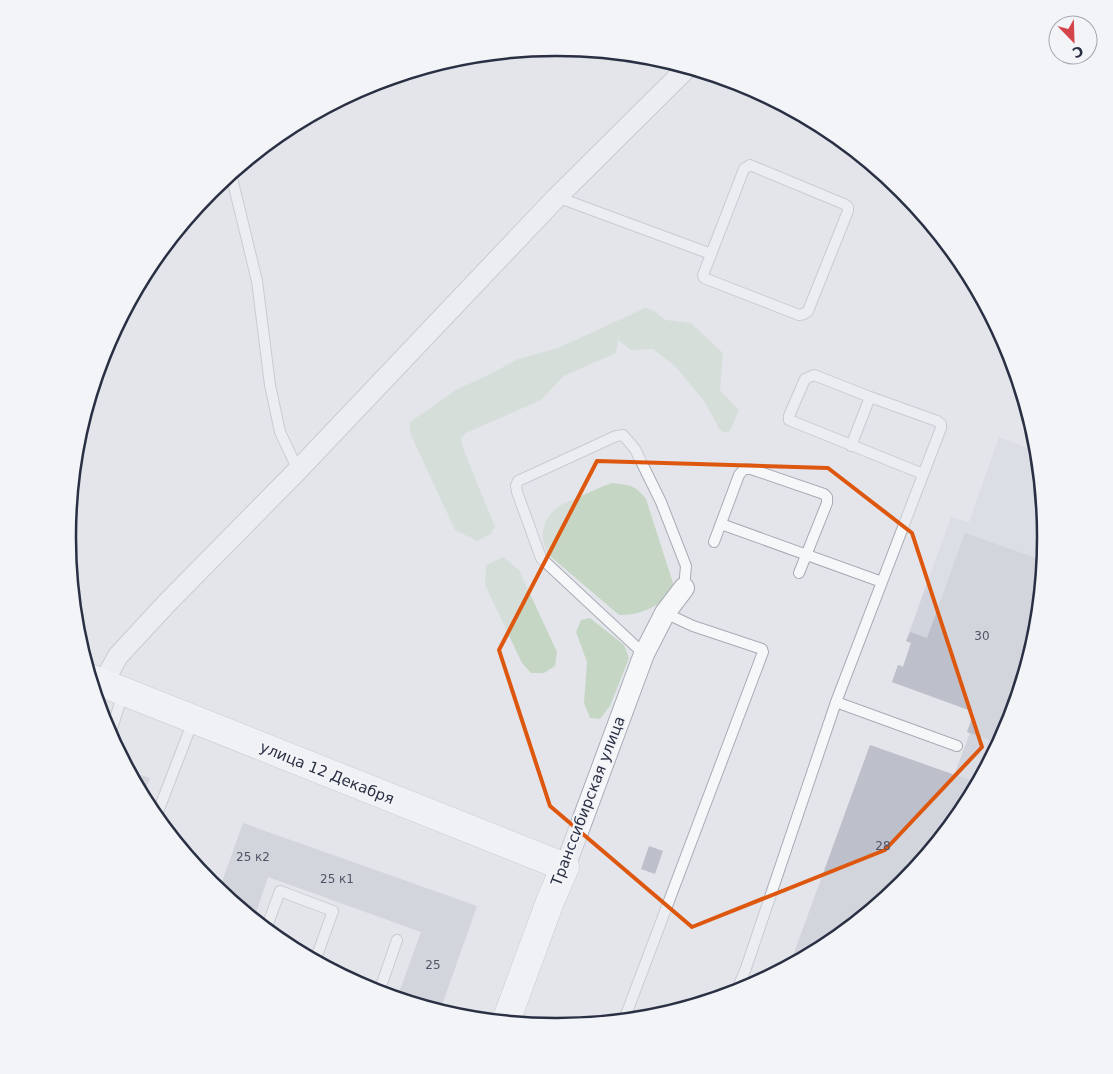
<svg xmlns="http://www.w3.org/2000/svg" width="1113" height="1074" viewBox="0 0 1113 1074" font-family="'DejaVu Sans',sans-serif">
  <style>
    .built { fill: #d1d4dd }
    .green { fill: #c6d6c4 }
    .building { fill: #bdc0cb }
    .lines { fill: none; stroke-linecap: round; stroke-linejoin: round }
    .service-casing { stroke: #a8abb6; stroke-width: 12 }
    .minor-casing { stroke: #a8abb6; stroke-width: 22 }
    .secondary-casing { stroke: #a8abb6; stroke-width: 29 }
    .service { stroke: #f6f7f9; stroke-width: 10 }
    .minor { stroke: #f6f7f9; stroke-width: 20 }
    .secondary { stroke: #fff; stroke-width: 28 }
    .marked { fill: none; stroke: #de570f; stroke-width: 4; stroke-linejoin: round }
    .labels { text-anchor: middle; stroke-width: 4.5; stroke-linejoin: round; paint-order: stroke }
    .number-label { font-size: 12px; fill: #4f5466 }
    .street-label { font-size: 15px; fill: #2a3044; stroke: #f3f4f8 }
    .rim { fill: none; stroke: #2a3044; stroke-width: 2.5 }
  </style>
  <rect width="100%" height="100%" fill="#e3e5eb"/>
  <path class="built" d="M999,437L1038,452L1046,537L1037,633L1009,725L963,809L902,883L828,944L790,964L870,745L954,775L970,733L967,732L974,712L892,682L898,665L903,666L911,643L906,641L951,517L969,522Z"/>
  <path class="green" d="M645,308L653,310L666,320L691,323L723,353L720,390L739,410L730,431L724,433L720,430L704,401L675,366L653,349L631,350L618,340L616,353L564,376L541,400L466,433L461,439L463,448L495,527L491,534L477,541L455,530L410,433V422L456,390L494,372L518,359L558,348Z
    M612,483C629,485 636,485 646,499L673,583C672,587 670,591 668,594C659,608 635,616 619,615L550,556C538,540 541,519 558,507C565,502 575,499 583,495C593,491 602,486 612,483Z
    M503,557L519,570L557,652L555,666L544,673H531L522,663L485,585L486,565Z
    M590,618L624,645L629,658L610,706L600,719L590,718L584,703L587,662L576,632L581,620Z"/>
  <path class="building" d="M965,533L1044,561L1037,633L1009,725L999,743L967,732L974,712L892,682L898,665L903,667L911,643L906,641L910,632L927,638Z
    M870,745L975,782L969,798L963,809L902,883L828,944L790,964Z
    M129,771L150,778L143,797Z
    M243,823L477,906L440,1011L397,998L421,932L268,877L254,919L219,890Z
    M649,846L663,851L655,874L641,869Z"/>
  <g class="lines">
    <g class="service-casing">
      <path id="service" d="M750,165L844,204L848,207V211L808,311L804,314L799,315L704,278L703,275L744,169Z
        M231,174L257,281L270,385L280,432L298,470
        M557,197L711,254
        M851,446L870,397
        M721,524L882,582
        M714,542L739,475L744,469H751L824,494L827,497V503L799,573
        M644,654L541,558L517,492L516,486L518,481L616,436L623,435L635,449L661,502L686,566L684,588
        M836,702L957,746
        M110,735L123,693
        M156,817L193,721
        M266,929L280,891L333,911L315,961
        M379,992L397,940
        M736,992L746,968L836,702L941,428V424L937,421L870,397L814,375L805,379L789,416V420L923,474
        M624,1020L763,652L762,649L693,626L665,613"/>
    </g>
    <g class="minor-casing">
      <path id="minor" d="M103,683L118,656L166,604L298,470L557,197L687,68
        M565,867L644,654L665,613L684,588"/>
    </g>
    <g class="secondary-casing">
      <path id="secondary" d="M90,678L565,867L551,899L506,1021"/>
    </g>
    <use href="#service" class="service"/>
    <use href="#minor" class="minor"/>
    <use href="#secondary" class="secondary"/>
  </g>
  <path d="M0 0H1113V1074H0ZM597,461L828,468L912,533L982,747L885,850L692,927L550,806L499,650Z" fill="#e3e5eb" fill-opacity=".55" fill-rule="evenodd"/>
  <path class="marked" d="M597,461L828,468L912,533L982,747L885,850L692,927L550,806L499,650Z"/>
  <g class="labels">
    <g class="number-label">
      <text x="982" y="640">30</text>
      <text x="883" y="850">28</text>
      <text x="253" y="861">25 к2</text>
      <text x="337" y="883">25 к1</text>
      <text x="433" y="969">25</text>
    </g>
    <g class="street-label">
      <text transform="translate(327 773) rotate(22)" y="5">улица 12 Декабря</text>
      <text transform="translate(588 801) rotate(-69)" y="5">Транссибирская улица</text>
    </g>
  </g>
  <path d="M0 0H1113V1074H0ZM556 56H557A480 480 0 0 1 1037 536V538A480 480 0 0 1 557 1018H556A480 480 0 0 1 76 538V536A480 480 0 0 1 556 56Z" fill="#f3f4f8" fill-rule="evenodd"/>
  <path class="rim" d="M556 56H557A480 480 0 0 1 1037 536V538A480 480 0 0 1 557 1018H556A480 480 0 0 1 76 538V536A480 480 0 0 1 556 56Z"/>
  <g transform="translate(1073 40) rotate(157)"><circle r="24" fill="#f3f4f8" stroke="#a3a6b0"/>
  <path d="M0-4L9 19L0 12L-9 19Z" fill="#d34548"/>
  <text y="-8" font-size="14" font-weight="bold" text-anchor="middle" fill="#2a3044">С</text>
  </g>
</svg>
